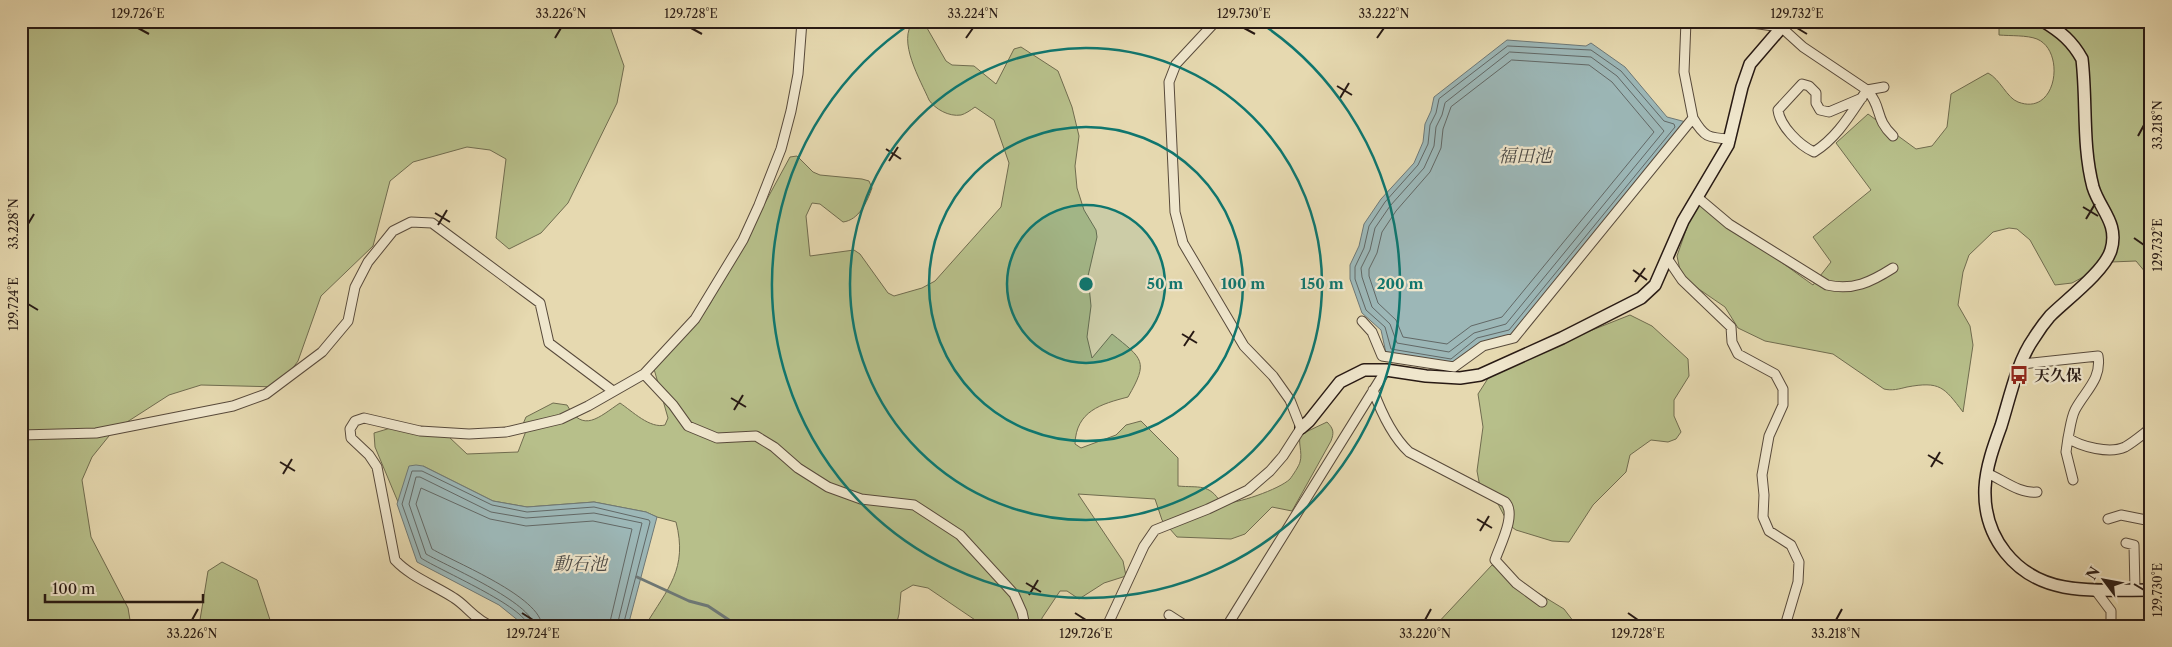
<svg xmlns="http://www.w3.org/2000/svg" width="2172" height="647" viewBox="0 0 2172 647" font-family="'Libre Caslon Text','Noto Serif JP',serif">
  <style>
    .green { fill: #b7bf8a; stroke: #706c4f }
    .water { fill: #9cb7b7; stroke: #6e7876 }
    .lines { fill: none; stroke-linecap: round; stroke-linejoin: round }
    .shore { stroke: #626866; stroke-width: 1 }
    .stream { stroke: #6e7876; stroke-width: 3 }
    .street-casing { stroke: #584a3b; stroke-width: 11 }
    .secondary-casing { stroke: #281a14; stroke-width: 14 }
    .street { stroke: #efe6cc; stroke-width: 9 }
    .secondary { stroke: #efe6cc; stroke-width: 11 }
    .ticks { fill: none; stroke: #281a14; stroke-width: 2 }
    .ring { fill: none; stroke: #0f766e; stroke-width: 2.5 }
    .labels { text-anchor: middle; stroke-width: 4.5; stroke-linejoin: round; paint-order: stroke }
    .poi-label { font-size: 16px; font-weight: bold; fill: #281a14; stroke: #efe6cc; text-anchor: start }
    .water-label { font-size: 18px; font-style: italic; fill: #4b4945; stroke: #efe6cc }
    .centre { fill: #0f766e; stroke: #efe6cc; stroke-width: 2.5 }
    .ring-label { font-size: 15px; text-anchor: middle; font-weight: bold; fill: #0f766e; stroke: #efe6cc; stroke-width: 4.5; stroke-linejoin: round; paint-order: stroke }
    .neatline { fill: none; stroke: #281a14; stroke-width: 2 }
    .ticks-label { font-size: 12px; text-anchor: middle; fill: #281a14 }
  </style>
  <rect width="100%" height="100%" fill="#e6d9b0"/>
  <filter id="stains"><feTurbulence type="fractalNoise" baseFrequency=".004" numOctaves="4"/><feColorMatrix values="0 0 0 0 .2 0 0 0 0 .09 0 0 0 0 .02 0 0 0 .5 -.17"/></filter>
  <radialGradient id="worn" r=".72"><stop offset=".6" stop-color="#630" stop-opacity="0"/><stop offset="1" stop-color="#630" stop-opacity=".3"/></radialGradient>
  <path class="green" d="M21,21H608L624,66L617,103L568,203L541,233L509,249L496,238L506,159L490,150L467,147L413,162L390,181L373,246L321,296L298,361L279,387L201,385L169,395L113,431L92,457L82,480L91,537L128,608L131,626H21Z
    M914,21L927,28L946,61L952,65L974,66L996,84L1014,49L1021,47L1058,71L1072,107L1079,136L1075,166L1077,188L1084,210L1096,230L1097,237L1088,276L1091,306L1087,337L1092,358L1112,334C1143,359 1149,361 1128,397C1101,404 1076,411 1075,444L1081,448L1116,435L1126,425L1141,421L1178,458V486C1199,488 1209,483 1221,503C1235,505 1280,489 1290,479C1293,475 1299,466 1300,462C1303,452 1297,442 1301,431H1308L1327,422C1334,429 1334,433 1331,441L1292,511L1272,507L1245,534L1231,539L1177,537L1162,520L1155,499L1078,494L1123,561L1126,576L1104,583L1079,599L1067,591H1060L1042,618L1040,626H984L928,588L913,585L901,592L899,614L896,626H645C668,588 688,569 676,522L657,517L646,512L594,502L527,507L493,501L423,466L398,502L375,447L374,433L394,427L449,437L467,454L518,452L526,431L523,424L526,417L553,403L567,405C583,434 599,417 620,403C632,411 650,429 665,425L668,418L654,369L700,318L710,304L790,157L797,156L813,172L820,175L862,179L869,181L872,188C867,202 859,220 843,222L820,204L812,203L806,216L810,256L854,250L860,254L888,293L894,296L922,288L935,281L1001,207L1009,163L994,120L975,107C971,110 965,114 961,115C949,117 935,109 929,100C921,81 896,40 914,21Z
    M1999,21H2151V279L2136,261L2111,262L2072,283L2055,285L2030,240L2017,229L2009,228L1993,232L1969,255L1963,272L1958,305L1970,326L1973,345L1963,412C1944,387 1940,381 1907,387C1899,389 1892,391 1884,389L1833,354L1765,341L1738,328L1725,307L1690,283L1680,270L1677,256L1692,213L1699,203L1813,285L1831,262L1813,237L1871,190L1836,143L1868,114L1916,149L1932,146L1947,127L1951,94L1988,73C2000,79 2007,98 2018,102C2057,117 2066,51 2037,39C2027,35 2010,36 1999,35Z
    M1630,315L1652,326L1688,359L1689,376L1674,400V416L1681,432L1676,439L1668,442L1651,440L1630,455L1626,472L1593,505L1569,542L1552,541L1516,530L1509,525L1498,504L1484,494L1480,487L1477,471L1483,427L1478,394L1494,369Z
    M222,562L257,580L272,626H199L208,571Z
    M1492,565L1564,609L1577,626H1435Z"/>
  <path class="water" d="M1507,40L1586,46L1591,43L1625,67L1667,117L1686,122L1512,334L1479,343L1453,364L1386,353L1381,330L1362,313L1350,279V265L1359,246L1364,224L1381,199L1414,163L1423,142L1425,124L1431,111L1434,97Z
    M416,465L423,466L493,501L527,507L594,502L646,512L657,517L628,626H525L499,605L417,562L397,504L409,466Z"/>
  <g class="lines">
    <path class="shore" d="M1508,46L1591,50L1621,71L1664,121L1674,124L1675,127L1509,330L1477,338L1451,359L1391,349L1385,327L1366,310L1355,279V267L1364,248L1369,226L1385,202L1418,165L1428,144L1430,125L1436,113L1439,99Z
      M1510,52L1591,57L1617,76L1664,131L1506,324L1474,333L1449,352L1397,343L1390,324L1372,307L1362,277L1361,268L1370,250L1375,228L1390,206L1424,168L1434,146L1436,127L1442,115L1445,103Z
      M1512,60L1589,65L1612,82L1654,132L1502,317L1471,326L1447,344L1403,337L1396,320L1378,303L1369,276V269L1377,253L1382,232L1396,211L1430,172L1441,148L1443,129L1451,107Z
      M528,626C526,607 439,570 421,558L402,504L412,471H422L492,505L527,512L594,507L649,520L650,522L623,626
      M534,626C533,603 447,566 426,554L409,504L416,477H420L491,512L526,518L594,513L642,523L617,626
      M542,626C541,597 456,563 432,549L416,504L421,488L490,519L526,526L593,521L632,529L609,626"/>
    <path class="stream" d="M637,577L689,601L708,606L738,626"/>
    <g class="street-casing">
      <path id="street" d="M1725,21L1752,23L1781,27L1803,47L1867,90L1884,87
        M1862,98L1829,112L1820,110L1816,103V93L1809,86L1802,84L1778,110C1780,126 1799,145 1814,152C1838,137 1851,113 1867,90C1883,108 1874,118 1893,136
        M1693,118C1704,137 1708,138 1730,139
        M1697,197L1729,224L1827,285C1853,291 1871,282 1893,268
        M1667,258L1682,280L1731,327L1732,342L1738,354L1775,374L1783,389V405L1769,436L1762,475L1764,495L1763,517L1769,531L1791,545L1799,562L1798,582L1785,626
        M1362,321L1372,332L1382,356L1454,367L1483,346L1514,338L1693,118L1684,72L1686,21
        M2022,364L2098,356C2102,379 2085,391 2075,410C2071,418 2070,429 2068,438C2081,447 2110,454 2125,447C2134,442 2143,434 2151,428
        M644,374L673,405L688,426L717,438L756,436L774,447L798,468L828,487L861,499L914,505L960,535L1014,594L1022,612L1025,626
        M1373,390C1381,412 1392,436 1409,452L1505,502C1517,514 1500,545 1495,560L1516,583L1542,602
        M21,435L96,433L233,406L266,394L322,352L348,321L355,287L368,262L393,231L411,222L432,223L540,303L549,343L613,391
        M2068,438L2066,452L2073,480
        M1987,473C2003,480 2020,494 2037,492
        M2108,519L2121,515L2151,521
        M2148,520L2151,502
        M2126,543L2134,545L2135,590
        M2096,591L2111,611V626
        M1169,615L1186,626
        M492,626C476,621 467,606 454,598C434,585 411,577 395,560L377,467L369,455L351,438L350,429L355,421L364,418L420,431L469,434L506,432L561,419L588,406L644,374L695,319L743,240L759,205L781,149L791,111L798,74L802,21
        M1107,626L1144,546L1155,530L1208,509L1248,490L1270,471L1283,456L1301,428L1290,400L1273,376L1244,346L1183,243L1175,212L1169,82L1176,64L1216,21
        M1227,626L1386,370"/>
    </g>
    <g class="secondary-casing">
      <path id="secondary" d="M2043,21C2061,32 2072,41 2082,59C2087,102 2082,145 2093,187C2100,210 2119,223 2111,250C2105,271 2066,300 2050,316C2044,323 2039,330 2034,338C2017,362 2010,397 2001,426C1994,445 1986,467 1985,488C1983,537 2015,578 2064,587C2093,592 2122,590 2151,590
        M1301,428L1309,421L1340,382L1364,370H1386L1426,376L1460,378L1480,375L1562,338L1641,298L1655,285L1683,221L1728,145L1742,87L1750,64L1787,21"/>
    </g>
    <use href="#street" class="street"/>
    <use href="#secondary" class="secondary"/>
  </g>
  <path class="ticks" d="M138,28L149,34M691,28L702,34M1244,28L1255,34M1797,28L1807,34M555,38L561,28M966,38L973,28M1377,38L1384,28M1337,86L1352,95M1340,98L1349,83M2138,136L2144,125M886,149L901,159M889,161L898,147M2083,207L2098,216M435,213L450,222M2086,219L2095,204M28,224L34,214M438,225L447,210M2134,238L2144,245M1633,270L1647,280M1635,282L1645,268M28,304L38,310M1182,334L1197,343M1184,346L1194,331M731,398L746,407M734,410L743,395M1928,455L1943,464M280,462L295,471M1931,467L1940,452M283,474L292,459M1477,519L1492,528M1480,531L1489,516M1026,583L1041,592M2134,584L2144,590M1029,595L1038,580M522,613L533,620M1075,613L1086,620M1628,613L1638,620M192,620L198,609M1425,620L1431,609M1836,620L1842,609"/>
  <circle cx="1086" cy="284" r="79" fill="#0f766e" fill-opacity=".12"/>
  <g class="ring">
    <circle cx="1086" cy="284" r="79"/>
    <circle cx="1086" cy="284" r="157"/>
    <circle cx="1086" cy="284" r="236"/>
    <path d="M1259 22A314 314 0 1 1 913 22"/>
  </g>
  <defs>
    <g id="bus-bare" transform="scale(1.5)"><path d="M-5-6H5V4H4V6H2V4H-2V6H-4V4H-5ZM-3.5-4V0h7V-4ZM-3.5 1.2v1.5H-2V1.2ZM2 1.2v1.5H3.5V1.2Z" fill="#8f2418" stroke="#efe6cc" stroke-width="2.5" paint-order="stroke"/></g>
  </defs>
  <g fill-rule="evenodd">
    <use href="#bus-bare" x="2019" y="375"/>
  </g>
  <g class="labels">
    <g class="poi-label">
      <text x="2034" y="381">天久保</text>
    </g>
    <g class="water-label">
      <text x="1525" y="162">福田池</text>
      <text x="580" y="570">動石池</text>
    </g>
  </g>
  <circle cx="1086" cy="284" r="8" class="centre"/>
  <g class="ring-label">
    <text x="1165" y="289">50 m</text>
    <text x="1243" y="289">100 m</text>
    <text x="1322" y="289">150 m</text>
    <text x="1400" y="289">200 m</text>
  </g>
  <rect width="2172" height="647" fill="none" stroke="#e6d9b0" stroke-width="55"/>
  <g transform="translate(2104 580) rotate(302)" stroke="#efe6cc" stroke-width="4" paint-order="stroke">
  <path d="M0-4L9 19L0 12L-9 19Z" fill="#281a14"/>
  <text y="-8" font-size="14" font-weight="bold" text-anchor="middle" fill="#281a14">N</text>
  </g>
  <path d="M45 594v8h158v-8" fill="none" stroke="#281a14" stroke-width="2.5"/>
  <text x="52" y="594" font-size="15" fill="#281a14" stroke="#efe6cc" stroke-width="4" paint-order="stroke">100 m</text>
  <rect x="28" y="28" width="2116" height="592" class="neatline"/>
  <g class="ticks-label">
    <text x="138" y="18">129.726°E</text>
    <text x="561" y="18">33.226°N</text>
    <text x="691" y="18">129.728°E</text>
    <text x="973" y="18">33.224°N</text>
    <text x="1244" y="18">129.730°E</text>
    <text x="1384" y="18">33.222°N</text>
    <text x="1797" y="18">129.732°E</text>
    <text transform="translate(2158 125) rotate(-90)" y="4">33.218°N</text>
    <text transform="translate(14 224) rotate(-90)" y="4">33.228°N</text>
    <text transform="translate(2158 245) rotate(-90)" y="4">129.732°E</text>
    <text transform="translate(14 304) rotate(-90)" y="4">129.724°E</text>
    <text transform="translate(2158 590) rotate(-90)" y="4">129.730°E</text>
    <text x="192" y="638">33.226°N</text>
    <text x="533" y="638">129.724°E</text>
    <text x="1086" y="638">129.726°E</text>
    <text x="1425" y="638">33.220°N</text>
    <text x="1638" y="638">129.728°E</text>
    <text x="1836" y="638">33.218°N</text>
  </g>
  <rect width="100%" height="100%" filter="url(#stains)"/>
  <rect width="100%" height="100%" fill="url(#worn)"/>
</svg>
